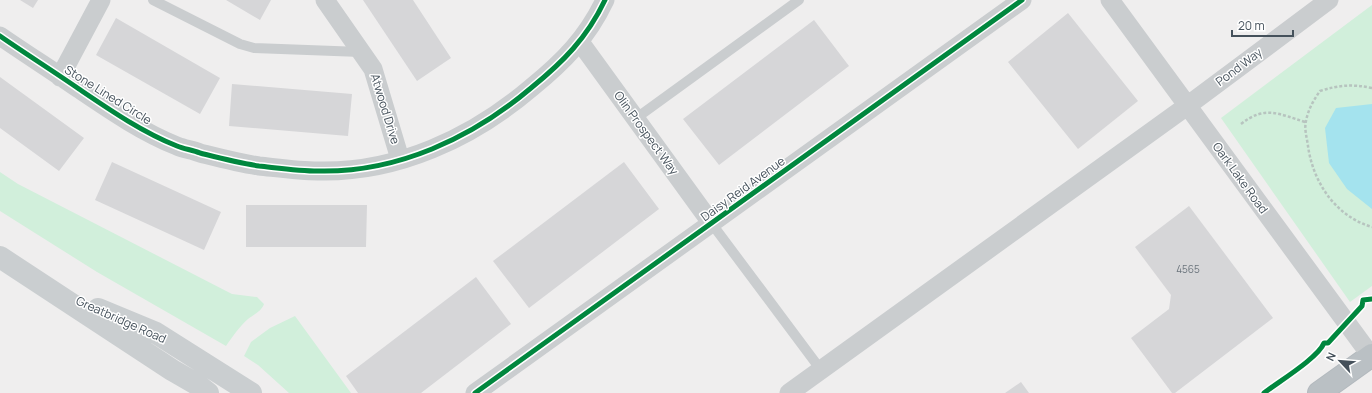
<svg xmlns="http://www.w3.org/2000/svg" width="1372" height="393" viewBox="0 0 1372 393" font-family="Manrope,sans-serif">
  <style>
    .green { fill: #d1efdb }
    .water { fill: #a4e3ee }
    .building { fill: #d6d6d8 }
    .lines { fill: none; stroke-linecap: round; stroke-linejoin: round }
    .highway-casing { stroke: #b3b9be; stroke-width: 24 }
    .path { stroke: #b7c4bf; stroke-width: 2.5; stroke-dasharray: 3 2; stroke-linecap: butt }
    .lane { stroke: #cacdcf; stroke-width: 10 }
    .street { stroke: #cacdcf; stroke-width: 19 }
    .secondary { stroke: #caced0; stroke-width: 22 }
    .highway { stroke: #bac0c4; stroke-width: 22 }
    .cycleway-casing { stroke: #fff; stroke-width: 8 }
    .cycleway { stroke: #00873e; stroke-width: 5 }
    .labels { text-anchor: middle; stroke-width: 3; stroke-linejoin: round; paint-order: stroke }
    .number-label { font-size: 10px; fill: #6b747c }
    .street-label { font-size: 12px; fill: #45515b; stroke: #fff }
  </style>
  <rect width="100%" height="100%" fill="#efeeee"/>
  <path class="green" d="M1372,5V286L1350,302L1221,118Z
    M0,172L18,184L232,294L257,297L264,304C261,312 254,314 248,319C239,327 233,336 226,346L97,272L0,211Z
    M295,316L351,393H289L258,365L244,356L251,342L270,328Z"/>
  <path class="water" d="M1372,104V209L1347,189L1329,163L1325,128L1336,108Z"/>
  <path class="building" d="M20,0H38L33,8Z
    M226,0H271L260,20Z
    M363,0H413L451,58L417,81Z
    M1068,13L1138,101L1078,149L1008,62Z
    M116,18L220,78L200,114L96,55Z
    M814,20L849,66L719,165L683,119Z
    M0,77L84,138L59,171L0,128Z
    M232,84L352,94L348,136L229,126Z
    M112,162L221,212L204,250L95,200Z
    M624,162L659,209L529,308L493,261Z
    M246,205H367L366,247H246Z
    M1189,206L1273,318L1175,393H1172L1131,338L1169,309L1171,295L1135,247Z
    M476,277L511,324L421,393H358L346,376Z
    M1021,382L1029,393H1005Z"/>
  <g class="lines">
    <g class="highway-casing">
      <path id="highway" d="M1319,393L1372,355"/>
    </g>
    <path class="path" d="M1372,88C1352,84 1339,85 1320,91C1313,101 1308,110 1306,121C1304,129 1307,138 1308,146C1313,182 1335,216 1372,227
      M1241,124C1265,105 1279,114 1305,122"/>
    <path class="lane" d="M153,0L240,44L254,48L361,52
      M635,119L799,0
      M712,224L821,370"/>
    <path class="street" d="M325,0L373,69L400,159
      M1110,0L1371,356
      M0,36C26,54 53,71 79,89C110,110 142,132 177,146C184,149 193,150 200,153C220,158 239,163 259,166C278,168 299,171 318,171C397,173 472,138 531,88C563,62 587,38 605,0
      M580,42L712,224
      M60,77L101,0
      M475,393L1022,0
      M789,393L1187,106L1329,0"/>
    <path class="secondary" d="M0,257L172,370L198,385L208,393
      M98,309L156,333L251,393"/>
    <use href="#highway" class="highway"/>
    <g class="cycleway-casing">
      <path id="cycleway" d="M0,36C26,54 53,71 79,89C110,110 142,132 177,146C184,149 193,150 200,153C220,158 239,163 259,166C278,168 299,171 318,171C397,173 472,138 531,88C563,62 587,38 605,0
        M475,393L1022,0
        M1264,393C1278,382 1318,358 1324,343H1328L1362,306L1363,300L1372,299"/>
    </g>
    <use href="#cycleway" class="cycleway"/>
  </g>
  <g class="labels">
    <g class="number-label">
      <text x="1188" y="273">4565</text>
    </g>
    <g class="street-label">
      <text transform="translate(1239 67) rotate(-37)" y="4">Pond Way</text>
      <text transform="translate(108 95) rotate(32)" y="4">Stone Lined Circle</text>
      <text transform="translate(385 109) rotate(73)" y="4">Atwood Drive</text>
      <text transform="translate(646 133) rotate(54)" y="4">Olin Prospect Way</text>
      <text transform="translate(1240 178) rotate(54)" y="4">Oark Lake Road</text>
      <text transform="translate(743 189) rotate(-36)" y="4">Daisy Reid Avenue</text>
      <text transform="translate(121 320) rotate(24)" y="4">Greatbridge Road</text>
    </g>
  </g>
  <g transform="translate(1340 361) rotate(296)" stroke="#ffffff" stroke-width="3" paint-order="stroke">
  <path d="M0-3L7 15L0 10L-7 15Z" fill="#45515b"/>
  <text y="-6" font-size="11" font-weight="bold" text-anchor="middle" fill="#45515b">N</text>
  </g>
  <path d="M1232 30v6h61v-6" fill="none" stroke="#45515b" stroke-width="2"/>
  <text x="1238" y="30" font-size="12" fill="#45515b" stroke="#ffffff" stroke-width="3" paint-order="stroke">20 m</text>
</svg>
